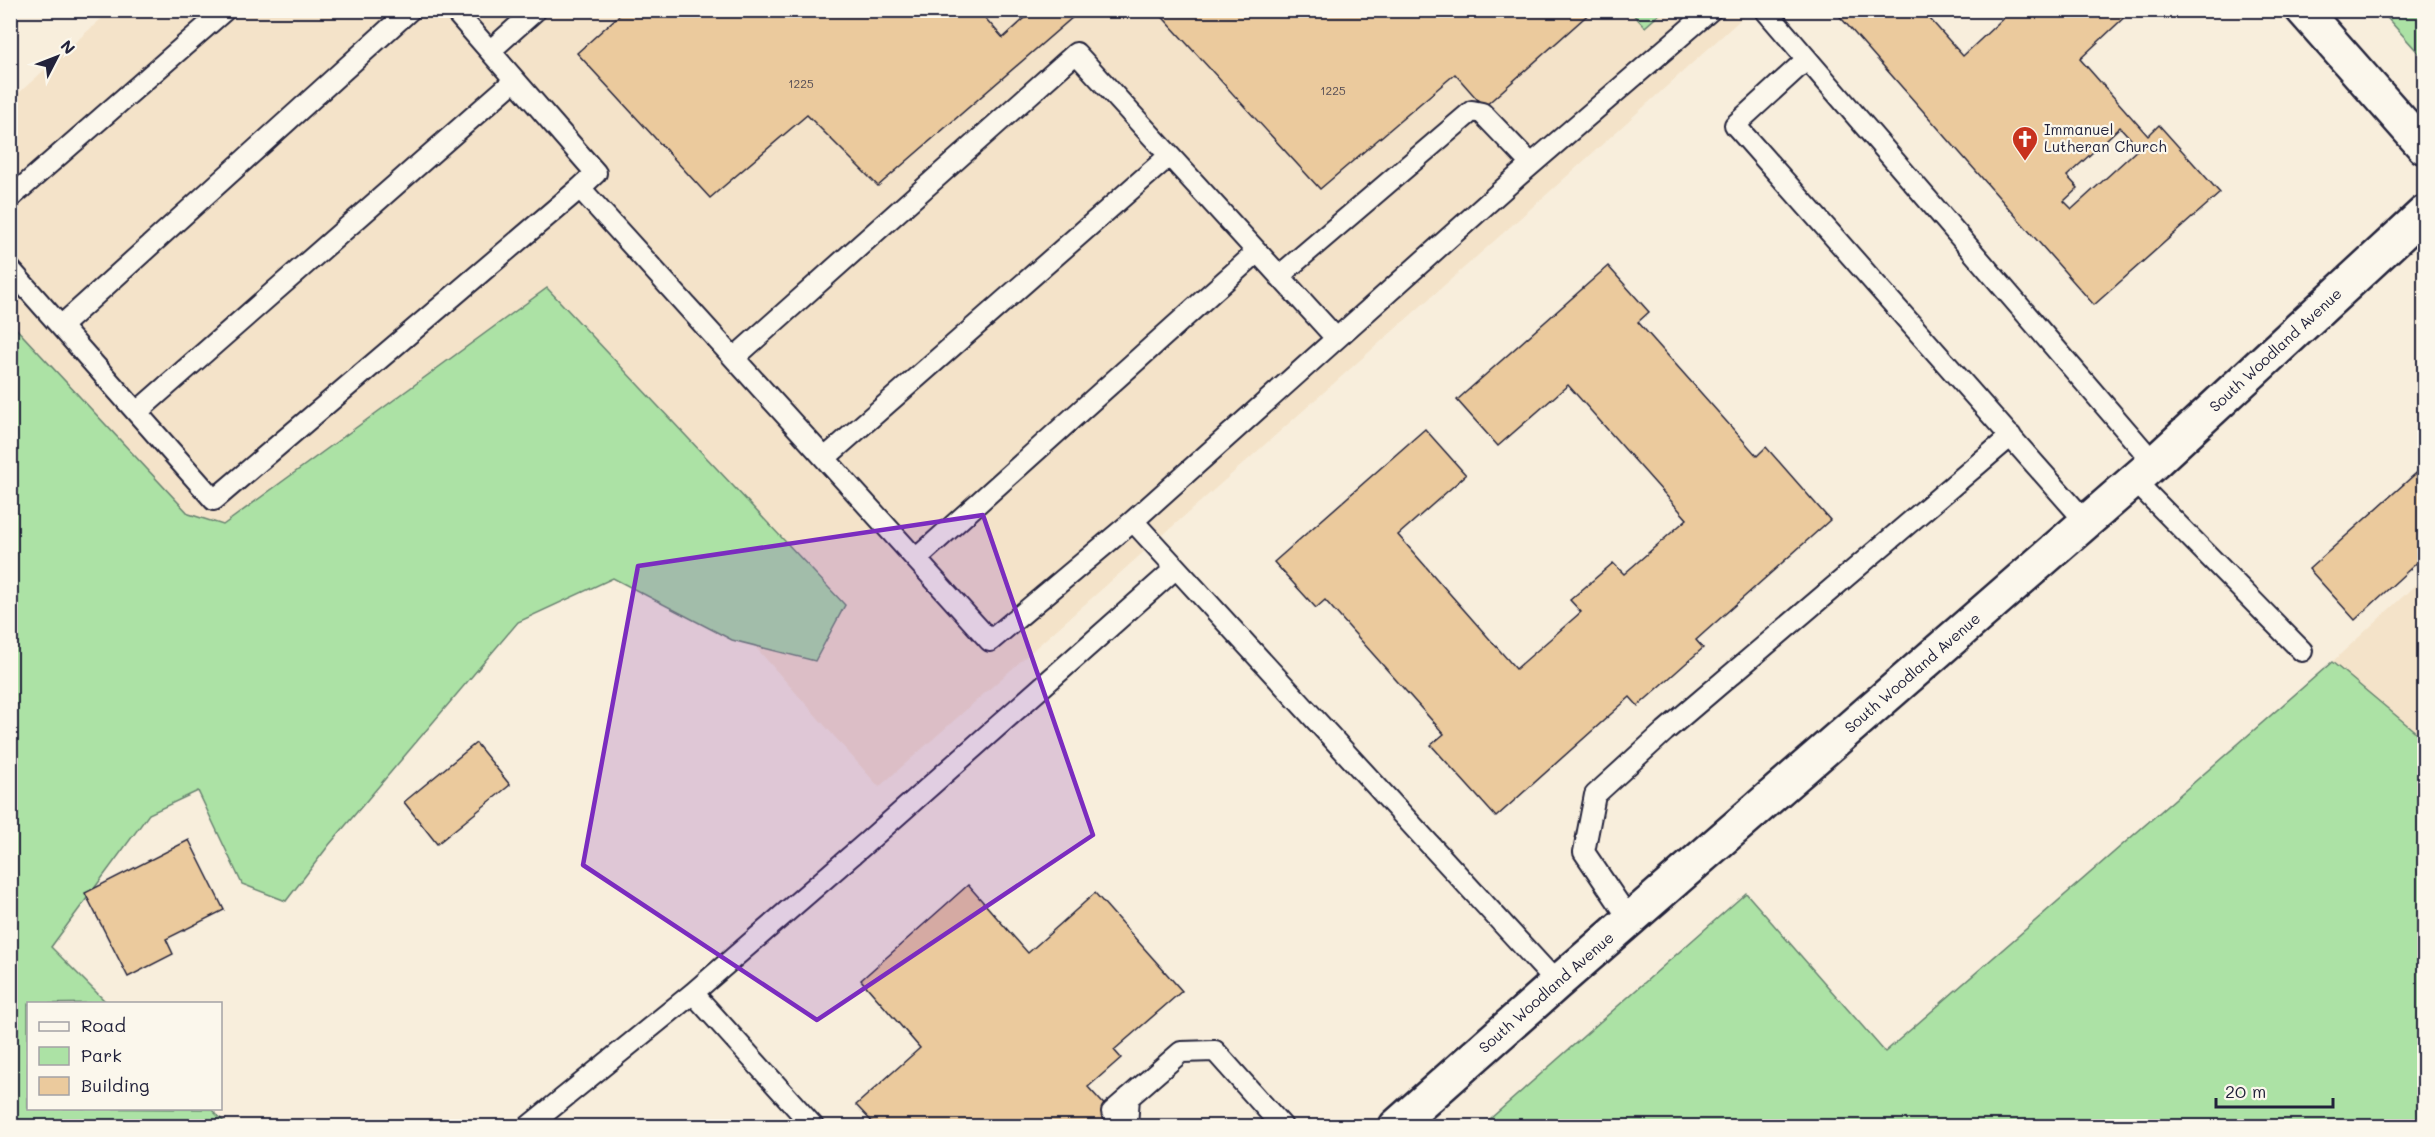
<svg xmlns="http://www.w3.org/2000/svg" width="2435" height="1137" viewBox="0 0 2435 1137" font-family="Mali,sans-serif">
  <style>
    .built { fill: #f4e3c9 }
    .green { fill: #ace2a5; stroke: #678270; stroke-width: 1.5 }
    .building { fill: #ebca9d; stroke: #22223b; stroke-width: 1.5; fill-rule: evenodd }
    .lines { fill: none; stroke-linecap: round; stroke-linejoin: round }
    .lane-casing { stroke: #22223b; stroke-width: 24 }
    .secondary-casing { stroke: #22223b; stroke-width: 38 }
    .lane { stroke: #fbf7ec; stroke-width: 20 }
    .secondary { stroke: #fbf7ec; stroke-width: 33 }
    .marked { fill: #7b2cbf; fill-opacity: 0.2; stroke: #7b2cbf; stroke-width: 4.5; stroke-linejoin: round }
    .labels { text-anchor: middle; stroke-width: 4.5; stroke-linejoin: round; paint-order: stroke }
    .number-label { font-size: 12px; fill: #544c54 }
    .poi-label { font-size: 15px; fill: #22223b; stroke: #fbf7ec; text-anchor: start }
    .street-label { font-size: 15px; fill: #22223b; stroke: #fbf7ec }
  </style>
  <rect width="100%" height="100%" fill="#f8eedc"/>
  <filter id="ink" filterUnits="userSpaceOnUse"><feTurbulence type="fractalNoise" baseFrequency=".0167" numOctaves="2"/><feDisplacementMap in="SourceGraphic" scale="12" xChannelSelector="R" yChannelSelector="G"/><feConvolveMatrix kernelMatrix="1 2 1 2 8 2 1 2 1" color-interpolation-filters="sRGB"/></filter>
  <g filter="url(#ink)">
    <path class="built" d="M111,10L1750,11L1555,187L879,787L481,336L192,578L11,390L10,101Z
      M2424,577V739L2332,662Z"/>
    <path class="green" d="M1630,11H1663L1645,27Z
      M2381,11H2424V59Z
      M547,288L845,605L815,661L732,640L613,578L518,622L329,845L286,901L242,884L198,791L149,814L51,947L107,1003L28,1004V1108L211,1109L228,1126H11L10,322L189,514L223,525Z
      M2332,662L2424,739V1126H1482L1746,893L1885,1052Z"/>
    <path class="building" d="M625,10H978L1003,38L1034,10H1081L878,186L807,115L710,198L577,53Z
      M1156,10H1593L1484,107L1455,74L1320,189Z
      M1834,10H1922L1963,56L2012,10H2132L2080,59L2148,136L2159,125L2220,193L2094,305ZM2120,127L2139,148L2072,209L2064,201L2078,188L2067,176Z
      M1608,266L1649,312L1638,322L1757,456L1766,447L1830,520L1696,640L1703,648L1638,706L1630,697L1496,817L1431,745L1444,734L1325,600L1316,608L1274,562L1425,429L1466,475L1398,535L1516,669L1581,612L1570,600L1613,563L1624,574L1687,519L1568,385L1498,446L1457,400Z
      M2423,467L2424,469V556L2355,620L2309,569Z
      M476,743L510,785L437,844L404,802Z
      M189,840L224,910L166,939L173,954L128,977L85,893Z
      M968,885L1028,953L1095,893L1182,991L1114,1050L1121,1058L1088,1087L1122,1124L1119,1126H1051L1048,1123L1044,1126H876L856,1105L920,1048L861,980Z"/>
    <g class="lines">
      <g class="lane-casing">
        <path id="lane" d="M1765,10L2154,463
          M490,51L536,10
          M1807,59L1735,125L2086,522
          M580,188L990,641L1133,521
          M10,198L225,10
          M10,269L214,500L580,188L596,173L454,10
          M1279,276L1472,111L1482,113L1531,164
          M61,326L410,10
          M734,358L1076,53L1336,338
          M137,412L515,80
          M825,458L1169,156
          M2134,480L2302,651
          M916,559L1257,252
          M1630,920L1584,852L1595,795L1665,731L2011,436
          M1557,983L1133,521L1519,175L1711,10
          M693,993L813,1126
          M1112,1112L1181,1052L1215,1051L1282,1126
          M529,1126L693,993L866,843L1176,568
          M1127,1126L1129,1097"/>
      </g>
      <g class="secondary-casing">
        <g id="secondary">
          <path d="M2303,10L2424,147"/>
          <path id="s1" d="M1396,1126L1557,983L2154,463L2424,213"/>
        </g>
      </g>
      <use href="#lane" class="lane"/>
      <use href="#secondary" class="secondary"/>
    </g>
  </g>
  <path class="marked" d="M983,515L1093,835L817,1020L583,865L638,566Z"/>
  <defs>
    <g id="church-pin" transform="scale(1.35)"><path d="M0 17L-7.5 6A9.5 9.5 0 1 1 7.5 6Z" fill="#c8321e" stroke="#fbf7ec"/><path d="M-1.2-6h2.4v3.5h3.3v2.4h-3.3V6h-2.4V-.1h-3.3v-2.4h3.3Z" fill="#fff"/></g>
  </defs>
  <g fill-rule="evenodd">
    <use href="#church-pin" x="2025" y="139"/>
  </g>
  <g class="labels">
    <g class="number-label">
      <text x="801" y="88">1225</text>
      <text x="1333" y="95">1225</text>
    </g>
    <g class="poi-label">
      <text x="2044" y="135">Immanuel<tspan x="2044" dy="17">Lutheran Church</tspan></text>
    </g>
    <g class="street-label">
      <text dy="5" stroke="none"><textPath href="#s1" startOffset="1173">South Woodland Avenue</textPath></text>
      <text dy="5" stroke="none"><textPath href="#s1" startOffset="687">South Woodland Avenue</textPath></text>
      <text dy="5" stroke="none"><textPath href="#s1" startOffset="201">South Woodland Avenue</textPath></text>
    </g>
  </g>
  <rect width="2435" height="1137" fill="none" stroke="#fbf7ec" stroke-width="36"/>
  <rect x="18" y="18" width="2399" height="1101" fill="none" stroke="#22223b" stroke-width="2" filter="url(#ink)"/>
  <rect x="27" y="1002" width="195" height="108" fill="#fbf7ec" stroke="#a4a2a5" stroke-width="1.5"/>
  <rect x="39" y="1022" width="30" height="9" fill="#fbf7ec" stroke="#a4a2a5" stroke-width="1.5"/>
  <text x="81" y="1032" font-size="18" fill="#22223b">Road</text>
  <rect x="39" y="1047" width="30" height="18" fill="#ace2a5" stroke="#a4a2a5" stroke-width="1.5"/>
  <text x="81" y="1062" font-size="18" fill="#22223b">Park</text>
  <rect x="39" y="1077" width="30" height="18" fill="#ebca9d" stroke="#a4a2a5" stroke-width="1.5"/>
  <text x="81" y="1092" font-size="18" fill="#22223b">Building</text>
  <g transform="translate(57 57) rotate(48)" stroke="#fbf7ec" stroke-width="4.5" paint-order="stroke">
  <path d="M0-4.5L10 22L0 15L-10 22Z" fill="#22223b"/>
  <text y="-9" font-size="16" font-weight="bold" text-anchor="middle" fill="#22223b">N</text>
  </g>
  <path d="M2216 1098v9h117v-9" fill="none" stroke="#22223b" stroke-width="3"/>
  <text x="2225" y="1098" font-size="18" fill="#22223b" stroke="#fbf7ec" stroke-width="4.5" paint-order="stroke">20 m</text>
</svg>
